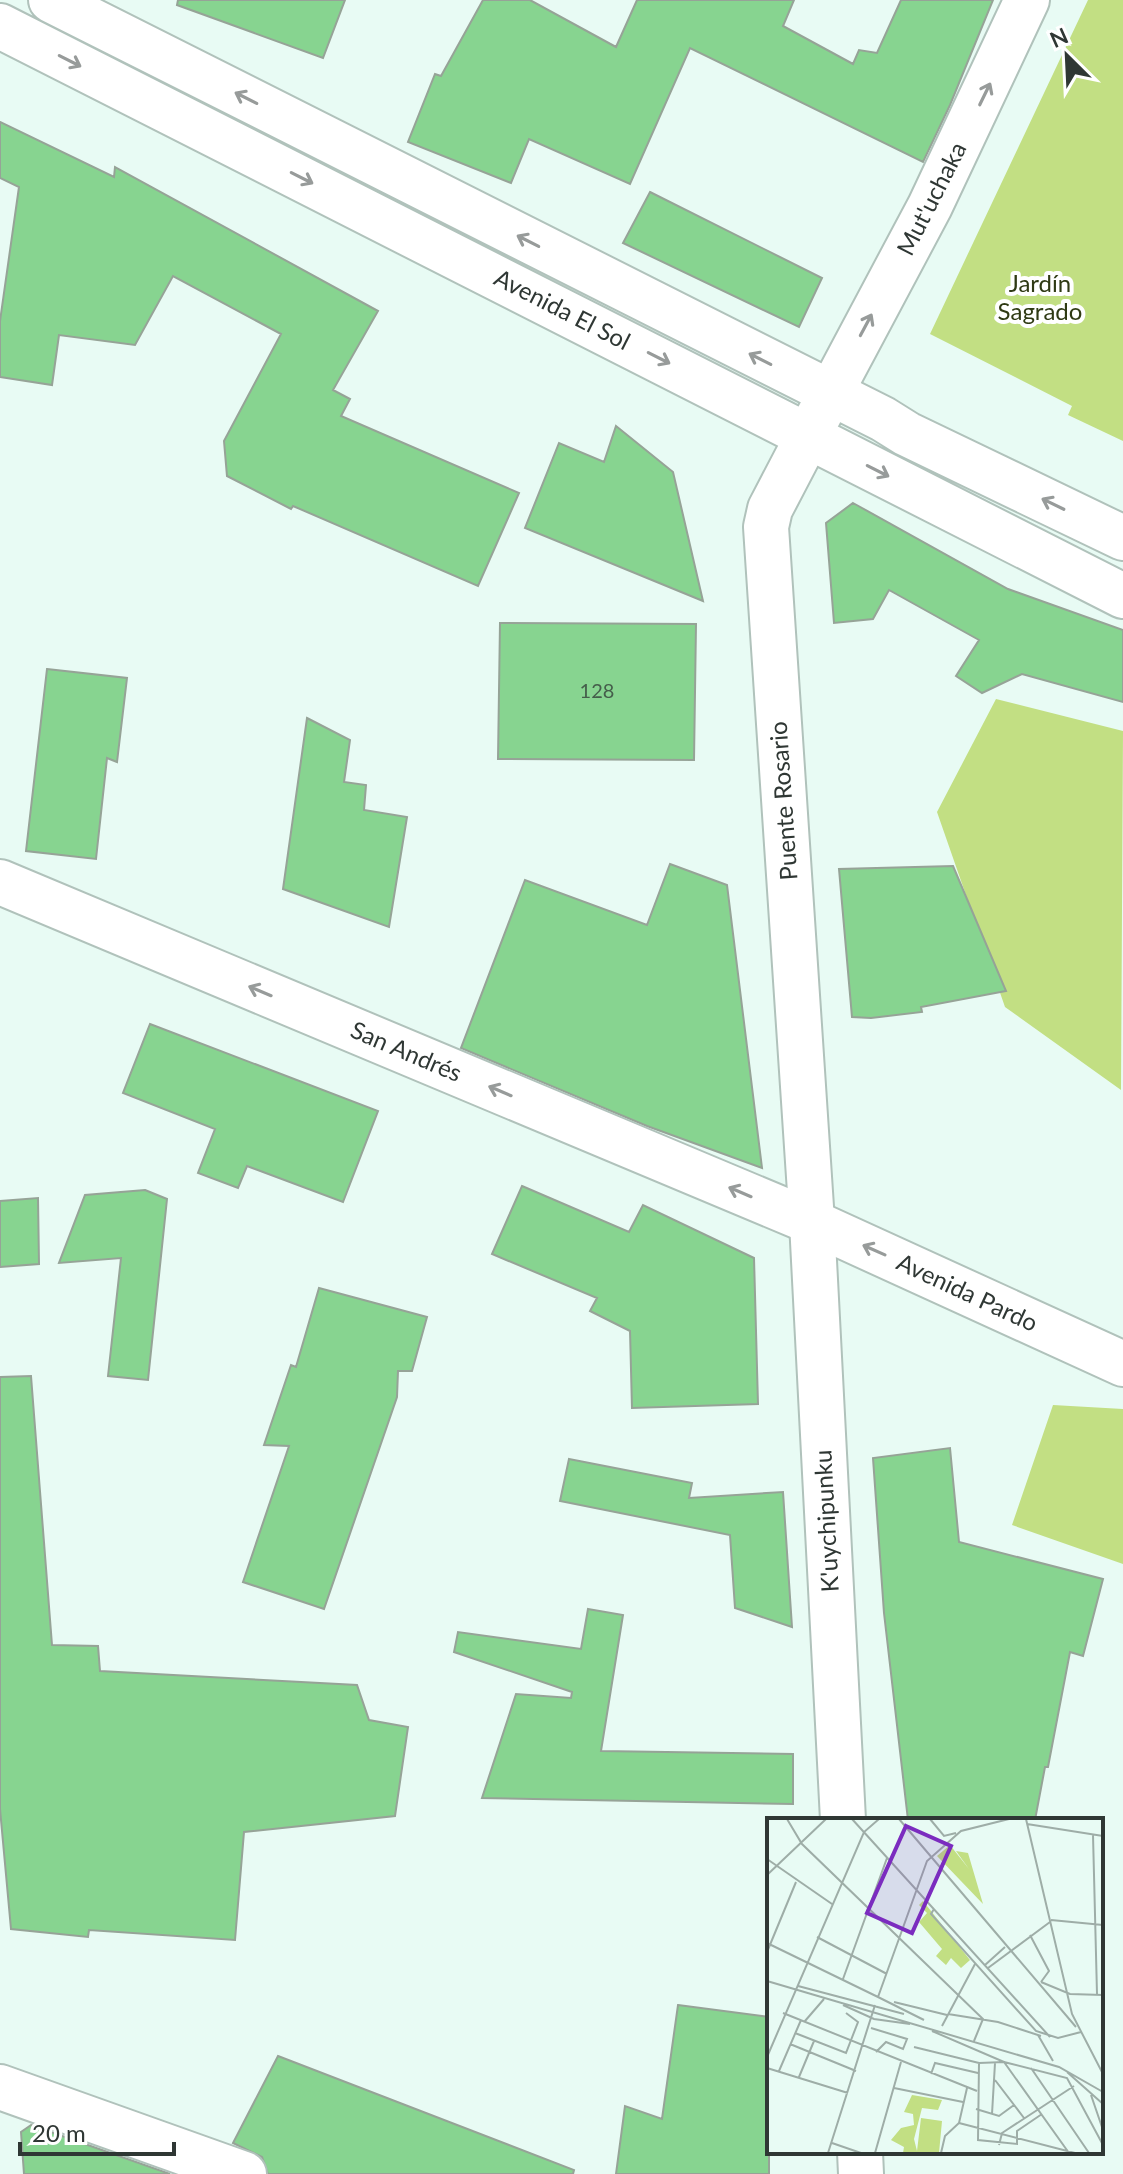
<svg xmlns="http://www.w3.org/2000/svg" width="1123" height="2174" viewBox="0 0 1123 2174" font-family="Lato,sans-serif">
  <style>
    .green { fill: #c2df83 }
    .building { fill: #87d490; stroke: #96a397; stroke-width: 2 }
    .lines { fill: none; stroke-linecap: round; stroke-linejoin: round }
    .minor-casing { stroke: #b0c2bb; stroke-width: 48 }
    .tertiary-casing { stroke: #b0c2bb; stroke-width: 48 }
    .minor { stroke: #fff; stroke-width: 44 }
    .tertiary { stroke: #fff; stroke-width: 44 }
    .oneway { stroke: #979b9a }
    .labels { text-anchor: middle; stroke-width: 8; stroke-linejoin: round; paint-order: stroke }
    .number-label { font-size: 20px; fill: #455e4b }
    .street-label { font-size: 24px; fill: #2f3734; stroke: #fff }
    .park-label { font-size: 24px; fill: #2f3a14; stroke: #fff }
    .inset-road { fill: none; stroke: #9eada7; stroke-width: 2 }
    .view { fill: #7b2cbf; fill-opacity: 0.15; stroke: #7b2cbf; stroke-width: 4 }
    .inset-edge { fill: none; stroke: #2f3734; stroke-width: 4 }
  </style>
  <rect width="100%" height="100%" fill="#e8fbf4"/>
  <path class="green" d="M1088,0H1123V441L1068,415L1072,406L930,334Z
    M996,699L1123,731L1121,1090L1005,1007L937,812Z
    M1053,1405L1123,1409V1564L1012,1525Z"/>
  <path class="building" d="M178,0H345L323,58L177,5Z
    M483,0H530L616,47L637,0H794L783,26L853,64L859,50L877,53L901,0H993L950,105L923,162L690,48L630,184L529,139L511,183L408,142L435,74L441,76Z
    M0,122L114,177L115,167L378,311L333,390L350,399L341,416L519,493L478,586L293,506L291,509L227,476L224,441L281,334L173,276L135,345L59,335L52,385L0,377V321L19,187L0,178Z
    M650,192L822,278L799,327L623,243Z
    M616,426L673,472L703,601L525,528L559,443L604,462Z
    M853,503L1008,589L1123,630V702L1022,674L982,693L956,676L979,640L889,590L873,619L834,623L826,523Z
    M500,623L696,624L694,760L498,759Z
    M47,669L127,678L117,762L107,758L96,859L26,851Z
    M307,718L350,740L344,782L366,785L364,810L407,817L389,927L283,889Z
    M670,864L727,885L762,1168L647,1126L461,1048L525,880L647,925Z
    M953,866L1006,991L921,1007L922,1012L871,1018L852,1017L839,869Z
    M150,1024L378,1111L343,1202L247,1166L238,1188L198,1173L215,1129L123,1093Z
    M522,1186L629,1232L643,1205L754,1258L758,1404L632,1408L630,1331L590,1311L597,1298L492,1254Z
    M145,1190L167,1199L148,1380L108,1376L121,1258L59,1263L85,1195Z
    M38,1198L39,1264L0,1267V1201Z
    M319,1288L427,1317L412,1371H398L397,1397L324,1609L243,1582L289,1446L264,1445L291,1365L296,1367Z
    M31,1376L52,1645L98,1646L100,1671L357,1685L369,1720L408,1727L395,1816L244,1832L235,1940L89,1930L88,1937L11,1929L0,1809V1377Z
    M950,1448L959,1542L1103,1579L1083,1656L1070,1652L1048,1767H1045L1035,1820H908L884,1613L873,1458Z
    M569,1459L692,1483L689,1498L783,1492L792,1627L735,1608L730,1535L560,1501Z
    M588,1609L623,1615L601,1751L793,1754V1804L482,1798L516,1694L571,1698L572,1692L454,1652L458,1632L581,1649Z
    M678,2005L769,2017V2174H616L625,2106L662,2119Z
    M278,2056L574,2170L573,2174H268L262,2157L233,2143Z
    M31,2125L170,2174H24L21,2132Z"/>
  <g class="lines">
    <g class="minor-casing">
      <path id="minor" d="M830,394L930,206L1027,0
        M0,882L812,1222L1123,1364
        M0,2087L244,2174"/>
    </g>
    <g class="tertiary-casing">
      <path id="tertiary" d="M51,0L883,419L907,434L1123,538
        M0,26L1123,596
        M830,394L770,509L766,527L812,1222L843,1820
        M860,2152L861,2174"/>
    </g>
    <use href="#minor" class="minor"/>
    <use href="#tertiary" class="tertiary"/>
  </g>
  <defs><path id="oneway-shaft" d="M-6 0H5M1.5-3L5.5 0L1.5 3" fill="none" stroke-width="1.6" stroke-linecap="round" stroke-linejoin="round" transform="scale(2)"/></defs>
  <g class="oneway">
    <use href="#oneway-shaft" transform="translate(70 61) rotate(27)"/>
    <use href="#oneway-shaft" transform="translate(985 94) rotate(-64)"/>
    <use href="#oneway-shaft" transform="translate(246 98) rotate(-153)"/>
    <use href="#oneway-shaft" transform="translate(302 178) rotate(27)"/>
    <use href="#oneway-shaft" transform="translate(528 241) rotate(-153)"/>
    <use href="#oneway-shaft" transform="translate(866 325) rotate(-62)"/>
    <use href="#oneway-shaft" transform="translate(659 358) rotate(27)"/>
    <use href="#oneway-shaft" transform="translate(760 359) rotate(-153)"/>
    <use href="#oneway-shaft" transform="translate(878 471) rotate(27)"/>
    <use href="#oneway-shaft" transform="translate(1053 504) rotate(-154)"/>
    <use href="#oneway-shaft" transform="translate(260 991) rotate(-157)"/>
    <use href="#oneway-shaft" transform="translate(500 1091) rotate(-157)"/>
    <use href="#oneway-shaft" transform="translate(740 1192) rotate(-157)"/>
    <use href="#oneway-shaft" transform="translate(874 1250) rotate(-156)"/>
  </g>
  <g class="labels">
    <g class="number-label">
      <text x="597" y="698">128</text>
    </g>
    <g class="street-label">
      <text transform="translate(932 199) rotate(-63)" y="8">Mut'uchaka</text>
      <text transform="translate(562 310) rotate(27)" y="8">Avenida El Sol</text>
      <text transform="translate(784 801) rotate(-94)" y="8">Puente Rosario</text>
      <text transform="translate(406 1052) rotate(23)" y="8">San Andrés</text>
      <text transform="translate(967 1293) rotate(25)" y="8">Avenida Pardo</text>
      <text transform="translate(827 1521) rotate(-93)" y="8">K'uychipunku</text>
    </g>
    <g class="park-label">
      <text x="1040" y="292">Jardín<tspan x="1040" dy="28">Sagrado</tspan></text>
    </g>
  </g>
  <g transform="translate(767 1818)">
    <rect width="336" height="336" fill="#e8fbf4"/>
    <path d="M183,27L202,51L189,33L201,35L216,86L170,38ZM156,83L203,142L194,150L184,140L179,147L169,138L175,131L152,104L160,95L152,87ZM145,277L175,282L171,292L155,290L147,321L150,333L154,300L175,303L172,335H136L137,329L124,322L134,310L147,307L146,296L137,294Z" fill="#c2df83"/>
    <path class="inset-road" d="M20,1L35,26L216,201L207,223M85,1L283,219M132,1L309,209M163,1L177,18L189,15M259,1L305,196L336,256M260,6L336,18M326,17L330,176M0,41L65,86M0,57L59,1M167,91L164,96L269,213L291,220L314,214M284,102L336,107M263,117L282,153L274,164M50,119L120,156M0,125L111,179M0,134L29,64M218,147L238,129M221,150L283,104M76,161L120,40M0,163L292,249L336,274M274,164L303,176L336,177M31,168L137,196M111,179L160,43L194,13L242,1M111,179L157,202M127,184L180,197M76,187L107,201L143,206M16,195L210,273M181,196L231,204L274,218M38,203L57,181M175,208L208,146M104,210L140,221L136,231L119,224L109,234M165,213L237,244L300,260L336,327M28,215L79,235L91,204L79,195M271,217L286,243M23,226L89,253M147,229L212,245L237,244L302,335M0,239L97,14L112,1M212,245L211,322L250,326V313L275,296M0,250L81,275M264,250L322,335M12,253L34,202M300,254L336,286M164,256L168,245L211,255M32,259L47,223M228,262L257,300M127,270L196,284M324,277L336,312M209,291L232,298L247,287M225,296L228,245M192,305L308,335M65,325L94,335M232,327L235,315L307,268M61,335L108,187M108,335L134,244M174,335L178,318L192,305L200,270"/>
    <path class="view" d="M139,8L184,28L145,115L100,95Z"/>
    <rect width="336" height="336" class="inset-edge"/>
  </g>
  <g transform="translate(1067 56) rotate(336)" stroke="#ffffff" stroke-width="6" paint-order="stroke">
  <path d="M0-6L14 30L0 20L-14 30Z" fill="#2f3734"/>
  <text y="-12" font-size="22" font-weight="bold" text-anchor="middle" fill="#2f3734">N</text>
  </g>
  <path d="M20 2142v12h154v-12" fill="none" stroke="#2f3734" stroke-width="4"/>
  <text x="32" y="2142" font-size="24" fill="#2f3734" stroke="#ffffff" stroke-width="6" paint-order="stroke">20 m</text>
</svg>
